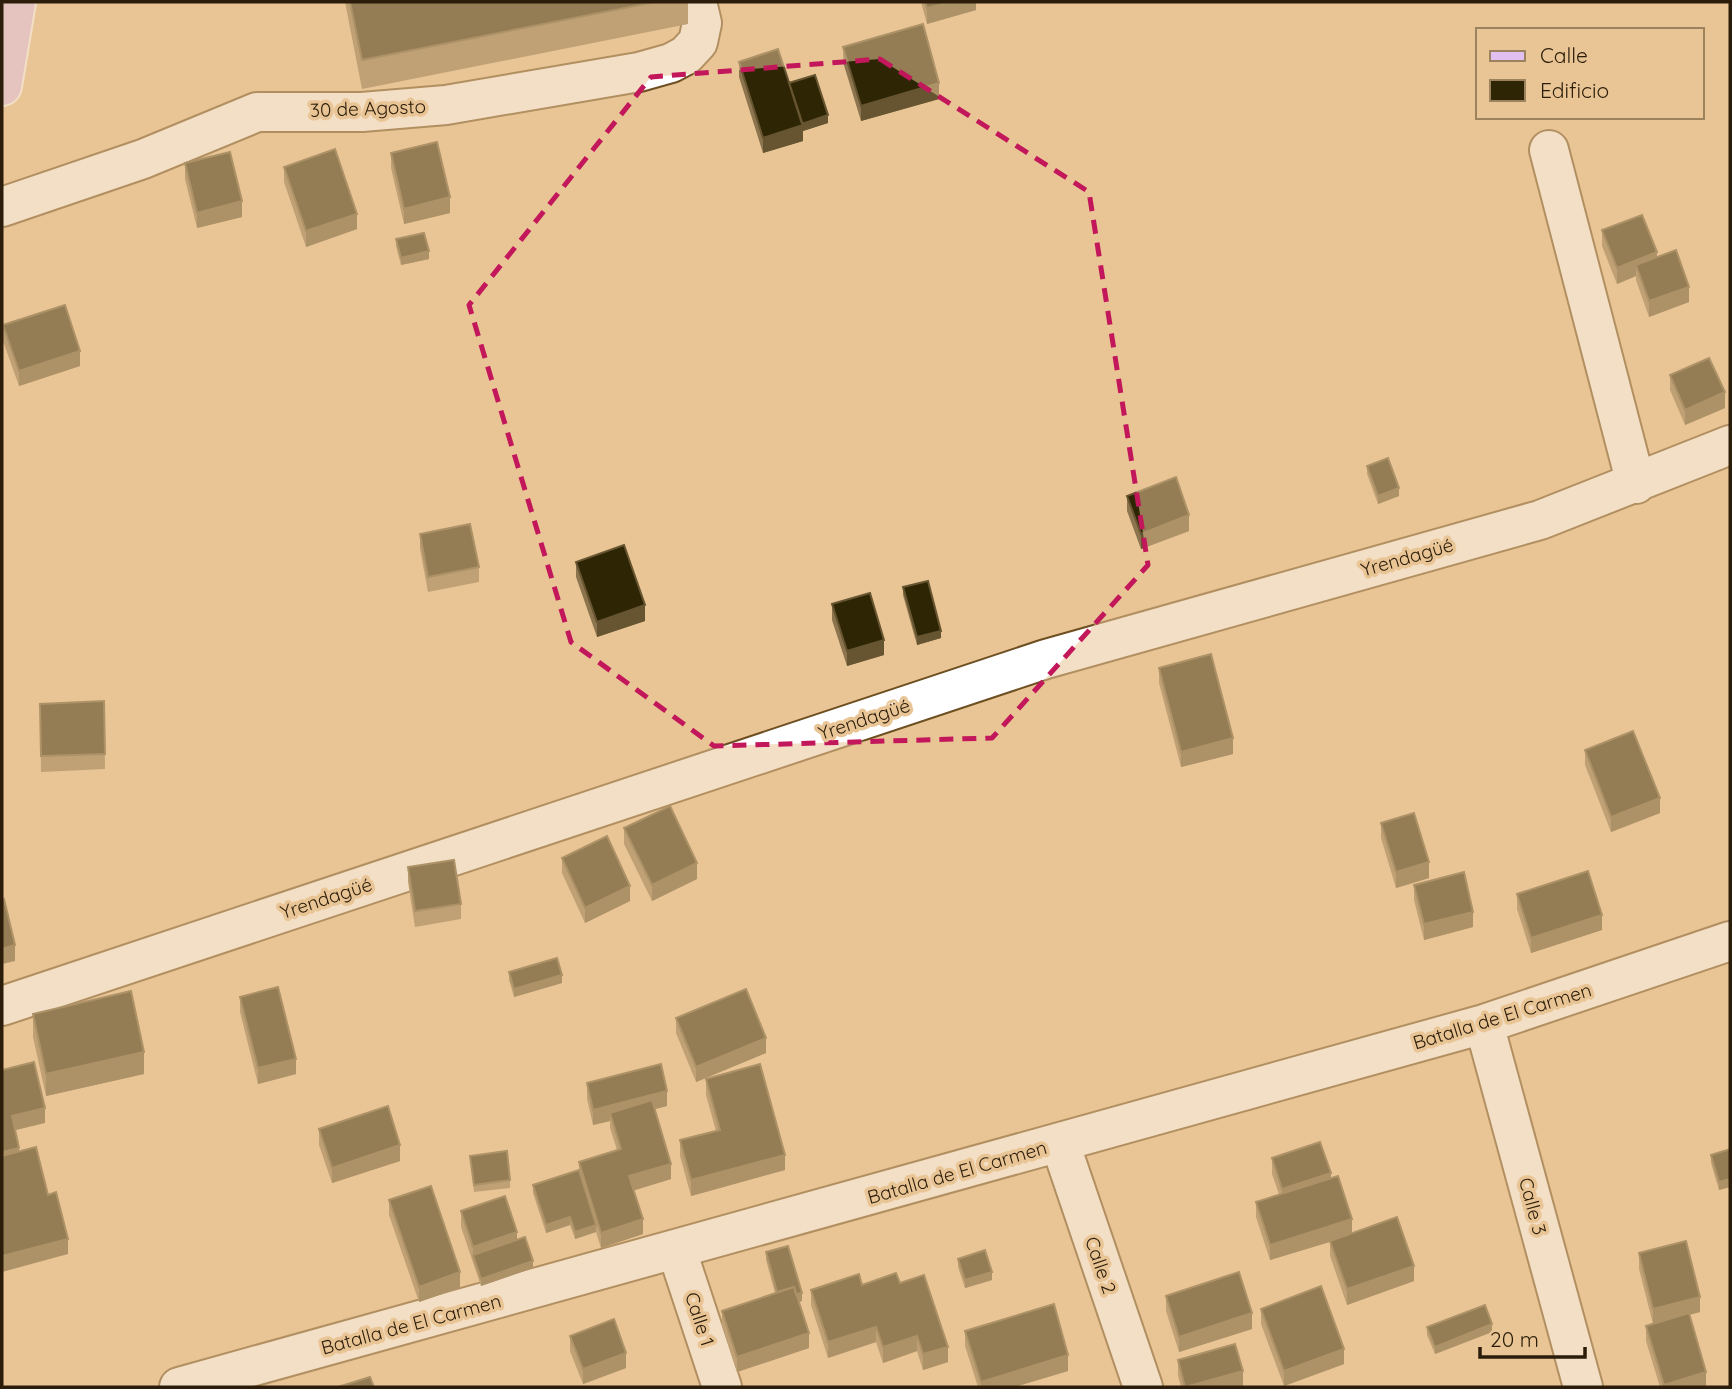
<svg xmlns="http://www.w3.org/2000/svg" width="1732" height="1389" viewBox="0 0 1732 1389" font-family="Quicksand,sans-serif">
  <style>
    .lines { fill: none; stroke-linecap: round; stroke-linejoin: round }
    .minor-casing { stroke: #6e4f22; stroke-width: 42 }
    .major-casing { stroke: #fff; stroke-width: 42 }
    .minor { stroke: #fff; stroke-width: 38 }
    .major { stroke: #e1c0f1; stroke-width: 38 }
    .wall { fill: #8c754e }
    .shaded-wall { fill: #665530 }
    .building { fill: #2e2505; stroke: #665530; stroke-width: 2 }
    .marked { fill: none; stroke: #c2185b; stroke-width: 5; stroke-dasharray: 14 9; stroke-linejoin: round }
    .labels { text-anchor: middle; stroke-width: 7; stroke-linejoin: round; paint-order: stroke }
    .street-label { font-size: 19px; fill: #2b1d0a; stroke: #e9c596 }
  </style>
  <rect width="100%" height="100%" fill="#e9c596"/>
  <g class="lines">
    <g class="minor-casing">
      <path id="minor" d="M1549,150L1636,484
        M2,207L143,159L257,112H362L446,105L639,72L671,63L686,55L698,42L702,23L697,2
        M2,1006L1046,659L1540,520L1730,445
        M1484,1024L1583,1387
        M1060,1143L1143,1387
        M677,1251L722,1387
        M179,1387L1484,1024L1730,941"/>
    </g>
    <g class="major-casing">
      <path id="major" d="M2,86L16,2"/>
    </g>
    <use href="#minor" class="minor"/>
    <use href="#major" class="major"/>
  </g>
  <path class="wall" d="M345,2H688V24L362,89Z
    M921,2H976V10L927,24Z
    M843,47L939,99L861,121L843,62Z
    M739,62L789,83L828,123L803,131V141L763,153L739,77Z
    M391,153L450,213L404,224L391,168Z
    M185,163L242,217L197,228L185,179Z
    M284,167L357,229L306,247L284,182Z
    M1602,230L1657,257L1689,302L1649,317L1636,280V276L1617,284L1602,246Z
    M396,239L429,259L401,265L396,246Z
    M3,325L80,366L19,386L3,341Z
    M1670,375L1725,408L1685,425L1670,390Z
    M1367,466L1399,496L1378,504L1367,474Z
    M1127,496L1189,531L1141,549L1127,511Z
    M420,534L479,567V582L428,592L420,549Z
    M576,562L645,621L597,637L576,577Z
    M903,587L941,638L917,645L903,595Z
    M832,604L884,655L847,666L832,620Z
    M1159,668L1233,754L1181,767L1159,683Z
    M104,701L105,769L41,772L40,704Z
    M1585,750L1660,813L1611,832L1585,765Z
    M1381,823L1429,878L1396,888L1381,838Z
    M624,828L697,879L652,901L624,844Z
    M562,858L630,901L585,923L562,873Z
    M408,867L461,904V919L415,927L408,882Z
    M1414,885L1473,927L1424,940L1414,900Z
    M1517,894L1602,930L1531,953L1517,909Z
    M509,972L562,983L514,997L509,980Z
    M240,997L296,1074L258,1084L240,1012Z
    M33,1014L144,1074L46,1096L33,1037Z
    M676,1018L766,1053L696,1082L676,1033Z
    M706,1079L785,1170L691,1196L680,1156V1140L716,1131L706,1095Z
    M587,1083L667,1106L655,1109L671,1179L634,1190L643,1234L601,1248L596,1232L575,1239L570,1225L546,1233L533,1193V1185L579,1170V1162L617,1150L610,1128V1121L593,1125L587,1099Z
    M319,1129L400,1161L332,1183L319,1145Z
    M1730,1149V1187L1719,1190L1711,1163V1155Z
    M470,1156L510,1180V1188L474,1192Z
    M1272,1158L1331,1178L1352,1233L1414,1281L1347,1305L1330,1256V1242L1270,1260L1256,1217V1202L1279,1194L1272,1174Z
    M389,1200L460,1288L419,1302L389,1215Z
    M461,1211L517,1240L533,1268L481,1286L461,1227Z
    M766,1252L802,1301L799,1302L809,1348L737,1372L722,1326V1311L775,1293L766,1260Z
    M1639,1253L1700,1312L1689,1315L1706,1387H1660L1646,1341V1326L1653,1324L1639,1269Z
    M958,1259L992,1280L965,1288L958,1267Z
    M900,1283L948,1362L923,1370L917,1351L883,1363L876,1342L828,1358L811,1305V1290Z
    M1166,1296L1252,1329L1179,1352L1166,1311Z
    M1261,1309L1344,1364L1284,1386L1261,1324Z
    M1427,1327L1492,1332L1435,1354L1427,1335Z
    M965,1331L1068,1371L1014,1387H978L965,1346Z
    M570,1336L626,1368L583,1384L570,1351Z
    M1178,1360L1243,1386L1239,1387H1181L1178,1376Z"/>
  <path class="shaded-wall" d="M951,2H976V10L927,24V8Z
    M939,83V99L861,121V106Z
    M828,115V123L803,131V141L763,153V138Z
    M450,197V213L404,224V209Z
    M242,201V217L197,228V213Z
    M357,214V229L306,247V231Z
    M429,251V259L401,265V258Z
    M1657,252V268L1636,265V276L1617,284V268Z
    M1689,287V302L1649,317V301Z
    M80,351V366L19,386V371Z
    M1725,392V408L1685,425V410Z
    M1399,488V496L1378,504V496Z
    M1189,515V531L1141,549V534Z
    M645,605V621L597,637V622Z
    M941,631V638L917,645V637Z
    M884,640V655L847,666V651Z
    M1233,738V754L1181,767V752Z
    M1660,798V813L1611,832V817Z
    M1429,862V878L1396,888V872Z
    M697,863V879L652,901V885Z
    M630,886V901L585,923V908Z
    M1473,912V927L1424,940V924Z
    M1602,915V930L1531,953V938Z
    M15,945V961L2,964V949Z
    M562,975V983L514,997V989Z
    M766,1038V1053L696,1082V1067Z
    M144,1052V1074L46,1096V1074Z
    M296,1059V1074L258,1084V1068Z
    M667,1091V1106L613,1120L610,1113V1121L593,1125V1110Z
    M45,1108V1123L12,1131V1116Z
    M400,1145V1161L332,1183V1168Z
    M19,1148V1163L2,1167V1152Z
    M785,1155V1170L691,1196V1180Z
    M671,1164V1179L629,1192V1176Z
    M1331,1173V1188L1282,1205V1189Z
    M1730,1179V1187L1719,1190V1182Z
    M570,1217V1225L546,1233V1225Z
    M643,1219V1234L601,1248V1233Z
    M1352,1219V1235L1270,1260V1245Z
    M596,1225V1232L575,1239V1232Z
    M517,1232V1248L473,1255V1247Z
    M68,1239V1254L2,1272V1256Z
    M533,1261V1268L481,1286V1279Z
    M1414,1266V1281L1347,1305V1289Z
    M460,1272V1288L419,1302V1287Z
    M992,1272V1280L965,1288V1280Z
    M802,1293V1301L779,1307V1299Z
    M1700,1297V1312L1653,1324V1309Z
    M1252,1313V1329L1179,1352V1337Z
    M1492,1324V1332L1435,1354V1347Z
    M876,1327V1342L828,1358V1342Z
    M809,1333V1348L737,1372V1357Z
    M917,1336V1351L883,1363V1347Z
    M948,1347V1362L923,1370V1354Z
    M1344,1349V1364L1284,1386V1371Z
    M626,1353V1368L583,1384V1369Z
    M1068,1355V1371L1014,1387H981V1382Z
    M1243,1371V1386L1239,1387H1185Z
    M1706,1372V1387H1664V1385Z"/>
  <path class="building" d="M350,2H655L362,60Z
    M925,2H951L927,8Z
    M923,24L939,83L861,106L843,47Z
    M778,49L803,125L763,138L739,62Z
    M815,75L828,115L802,124L789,83Z
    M437,142L450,197L404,209L391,153Z
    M335,149L357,214L306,231L284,167Z
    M230,152L242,201L197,213L185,163Z
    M1642,215L1657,252L1617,268L1602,230Z
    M424,233L429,251L401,258L396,239Z
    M1676,250L1689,287L1649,301L1636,265Z
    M65,305L80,351L19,371L3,325Z
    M1709,358L1725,392L1685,410L1670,375Z
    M1388,458L1399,488L1378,496L1367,466Z
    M1176,477L1189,515L1141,534L1127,496Z
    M470,524L479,567L428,577L420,534Z
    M624,545L645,605L597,622L576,562Z
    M928,581L941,631L917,637L903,587Z
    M870,593L884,640L847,651L832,604Z
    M1211,654L1233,738L1181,752L1159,668Z
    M104,701L105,754L41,756L40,704Z
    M1633,731L1660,798L1611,817L1585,750Z
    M670,806L697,863L652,885L624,828Z
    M1414,813L1429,862L1396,872L1381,823Z
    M607,836L630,886L585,908L562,858Z
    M454,860L461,904L415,911L408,867Z
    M1588,871L1602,915L1531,938L1517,894Z
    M1464,872L1473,912L1424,924L1414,885Z
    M4,899L15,945L2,949V900Z
    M557,958L562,975L514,989L509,972Z
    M278,987L296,1059L258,1068L240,997Z
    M746,989L766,1038L696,1067L676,1018Z
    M131,991L144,1052L46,1074L33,1014Z
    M34,1062L45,1108L12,1116L19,1148L2,1152V1070Z
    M661,1064L667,1091L593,1110L587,1083Z
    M760,1064L785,1155L691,1180L680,1140L720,1130L706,1079Z
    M652,1100L671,1164L629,1176L643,1219L601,1233L579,1162L621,1149L610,1113Z
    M388,1106L400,1145L332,1168L319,1129Z
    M1320,1142L1331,1173L1282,1189L1272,1158Z
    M36,1147L48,1195L56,1192L68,1239L2,1256V1155V1156Z
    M1730,1149V1179L1719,1182L1711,1155Z
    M507,1151L510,1180L474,1185L470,1156Z
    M579,1170L596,1225L575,1232L570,1217L546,1225L533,1185Z
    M1338,1176L1352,1219L1270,1245L1256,1202Z
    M431,1186L460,1272L419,1287L389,1200Z
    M505,1196L517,1232L473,1247L461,1211Z
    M1397,1217L1414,1266L1347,1289L1330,1241Z
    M525,1237L533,1261L481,1279L473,1255Z
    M1686,1241L1700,1297L1653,1309L1639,1253Z
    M788,1246L802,1293L796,1294L794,1287L777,1292L766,1252Z
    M985,1250L992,1272L965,1280L958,1259Z
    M1239,1272L1252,1313L1179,1337L1166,1296Z
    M896,1273L900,1283L924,1275L948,1347L923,1354L917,1336L883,1347L876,1327L828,1342L811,1290L859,1274L862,1285Z
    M1321,1286L1344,1349L1284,1371L1261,1309Z
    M794,1287L809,1333L737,1357L722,1311Z
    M1054,1304L1068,1355L981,1382L965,1331Z
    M1485,1305L1492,1324L1435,1347L1427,1327Z
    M1689,1313L1706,1372L1664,1385L1646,1326Z
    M614,1319L626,1353L583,1369L570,1336Z
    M1235,1344L1243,1371L1185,1387L1178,1360Z
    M370,1377L374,1387H338Z"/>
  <path d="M0 0H1732V1389H0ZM880,59L1089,192L1148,565L992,738L714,746L571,642L469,305L651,77Z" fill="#e9c596" fill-opacity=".55" fill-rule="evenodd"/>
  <path class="marked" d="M880,59L1089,192L1148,565L992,738L714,746L571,642L469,305L651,77Z"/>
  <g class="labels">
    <g class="street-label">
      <text transform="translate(368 108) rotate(-2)" y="7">30 de Agosto</text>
      <text transform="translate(1407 557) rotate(-16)" y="7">Yrendagüé</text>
      <text transform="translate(864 719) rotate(-18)" y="7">Yrendagüé</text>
      <text transform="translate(326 898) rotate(-18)" y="7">Yrendagüé</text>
      <text transform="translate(1502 1016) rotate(-17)" y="7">Batalla de El Carmen</text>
      <text transform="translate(957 1172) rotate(-16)" y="7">Batalla de El Carmen</text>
      <text transform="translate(1533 1206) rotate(75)" y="7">Calle 3</text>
      <text transform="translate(1101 1265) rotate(71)" y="7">Calle 2</text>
      <text transform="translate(700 1319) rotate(72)" y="7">Calle 1</text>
      <text transform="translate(411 1324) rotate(-15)" y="7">Batalla de El Carmen</text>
    </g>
  </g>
  <rect width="1732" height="1389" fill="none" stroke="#2b1d0a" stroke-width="7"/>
  <rect x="1476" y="28" width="228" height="91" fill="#e9c596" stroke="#9d825e" stroke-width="2"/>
  <rect x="1490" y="51" width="35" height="10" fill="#e1c0f1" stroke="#9d825e" stroke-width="2"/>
  <text x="1540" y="63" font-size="21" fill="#2b1d0a">Calle</text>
  <rect x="1490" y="80" width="35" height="21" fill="#2e2505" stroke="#9d825e" stroke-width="2"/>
  <text x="1540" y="98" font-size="21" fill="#2b1d0a">Edificio</text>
  <path d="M1480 1347v10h105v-10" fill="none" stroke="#2b1d0a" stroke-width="3.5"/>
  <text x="1490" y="1347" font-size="21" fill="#2b1d0a" stroke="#e9c596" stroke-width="5" paint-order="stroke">20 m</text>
</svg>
